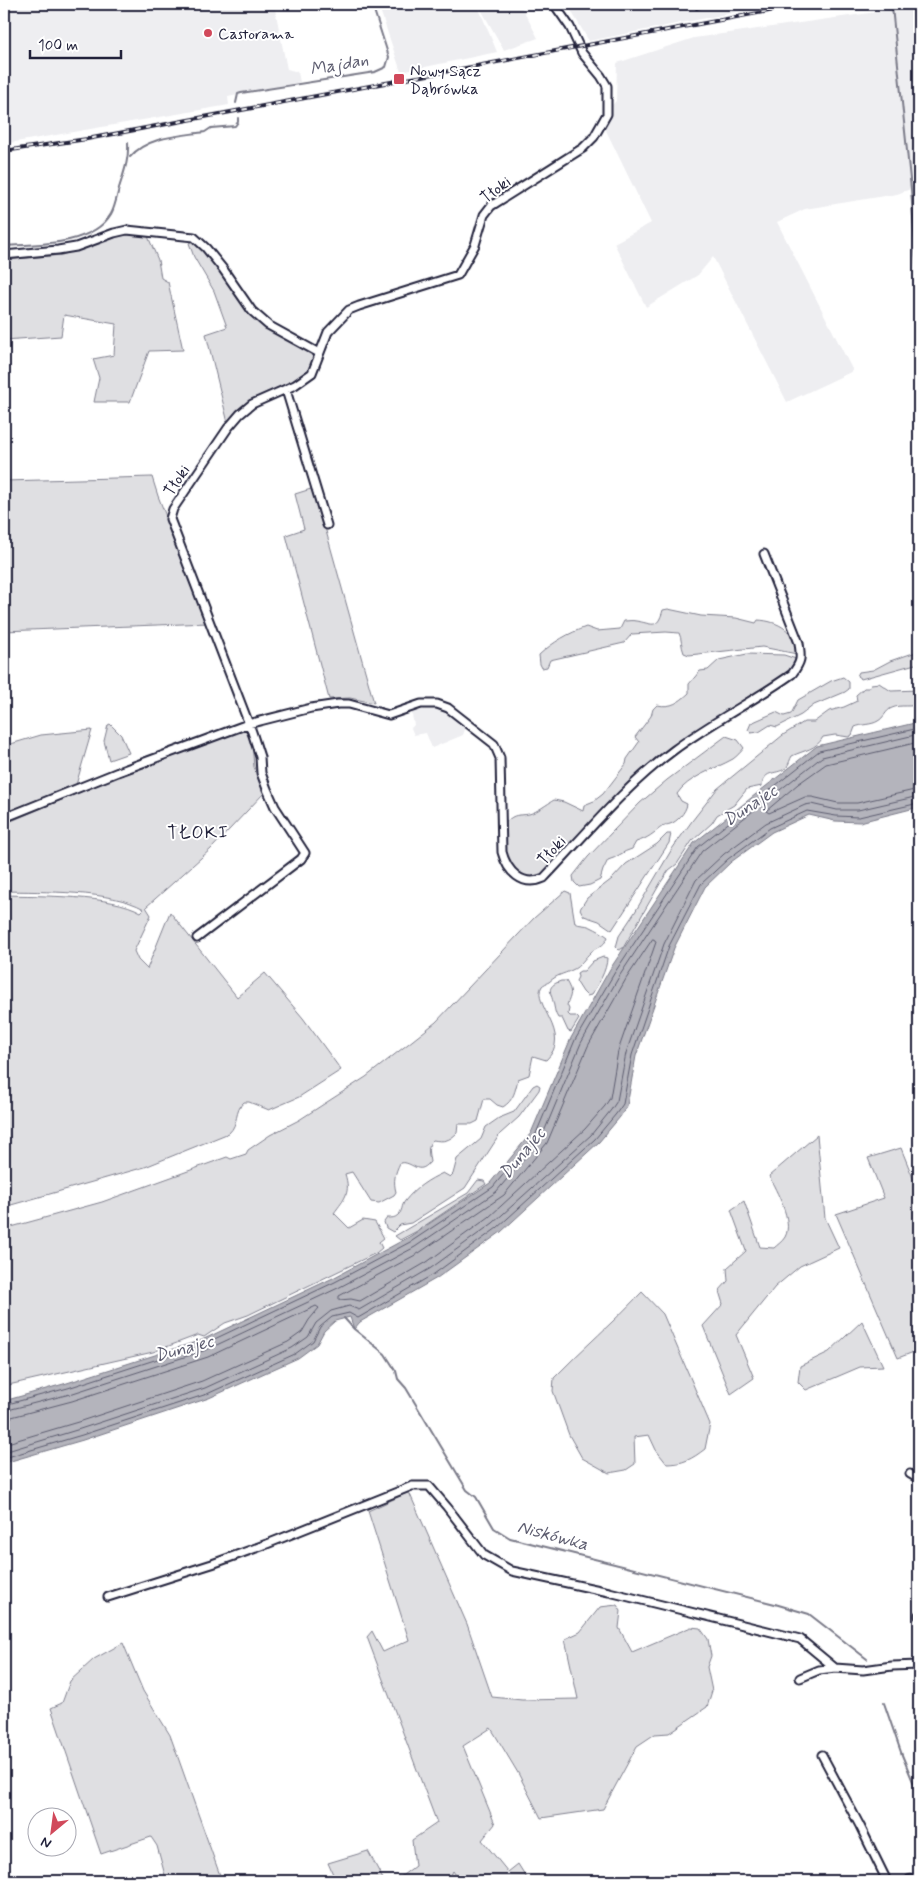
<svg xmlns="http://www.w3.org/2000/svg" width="923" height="1885" viewBox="0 0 923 1885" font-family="Mynerve,sans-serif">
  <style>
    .built { fill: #eeeef1 }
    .green { fill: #dfdfe2; stroke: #80808e }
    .water { fill: #b4b4bc; stroke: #7a7a88 }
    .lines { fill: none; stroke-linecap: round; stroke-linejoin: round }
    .shore { stroke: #5c5c6f; stroke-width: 1 }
    .stream { stroke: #7a7a88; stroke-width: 2 }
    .street-casing { stroke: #22223b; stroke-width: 11 }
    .secondary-casing { stroke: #22223b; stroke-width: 14 }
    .street { stroke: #fff; stroke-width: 7 }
    .secondary { stroke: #fff; stroke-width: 10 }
    .rail-casing { stroke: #22223b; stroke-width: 4 }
    .rail { stroke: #fff; stroke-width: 2; stroke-dasharray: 5.5; stroke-linecap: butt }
    .poi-dot { fill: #d1495b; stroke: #fff; stroke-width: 2 }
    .labels { text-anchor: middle; stroke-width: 4; stroke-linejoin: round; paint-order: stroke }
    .poi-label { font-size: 16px; fill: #22223b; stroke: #fff; text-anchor: start }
    .street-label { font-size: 16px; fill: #22223b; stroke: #fff }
    .water-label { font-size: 18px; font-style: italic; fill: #5c5c6f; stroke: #fff }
    .neighbourhood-label { font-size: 18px; letter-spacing: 1px; fill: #22223b; stroke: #fff }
  </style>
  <rect width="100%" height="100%" fill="#fff"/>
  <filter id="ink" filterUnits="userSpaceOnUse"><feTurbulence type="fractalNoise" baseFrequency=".02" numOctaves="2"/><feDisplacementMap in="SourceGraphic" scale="10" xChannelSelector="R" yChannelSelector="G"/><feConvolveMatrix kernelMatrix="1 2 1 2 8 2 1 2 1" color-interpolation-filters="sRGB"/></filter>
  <g filter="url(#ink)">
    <path class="built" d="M18,4H274L287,69L298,72L300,82L228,97L229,105L4,144V12Z
      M378,4H477L497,52L401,72Z
      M478,4H520L538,38L504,50Z
      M567,4H693L694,8L704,4H778L589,41Z
      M919,6V186L897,194L805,209L777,222L853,371L787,402L713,257L698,275L646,307L614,243L651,223L600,118L616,101L617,63L694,38Z
      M441,708L466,727L463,735L432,748L426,733L414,735L411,728L414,725L411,710Z"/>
    <path class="green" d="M133,234H147L158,260L161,278L168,282L183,350L149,351L130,402H94L99,378L93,359L114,355L116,324L64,315L61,336L4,340V260L62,255L110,237Z
      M194,240L215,262L251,313L275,333L314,355L315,363L304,376L248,403L228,423L206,334L227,327L214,291L194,257L189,243Z
      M152,477L158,496L208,623L4,631V481Z
      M314,488L374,703L350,698L329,699L286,535L304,529L295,494Z
      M668,609L701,616L736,618L756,623L758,620C778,621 797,631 797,654L762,647L689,655L684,653C681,646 682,639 679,633L666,632L632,634L624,643L550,660L547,667L542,668L540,664L539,655C553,642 569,633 586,627L597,631L620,629L624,621C628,621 632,620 636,621C652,623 657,631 663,610Z
      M919,651V663L861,679L857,676L859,672L873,670L890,661Z
      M747,654L784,655L796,659L797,663L781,677L755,692L676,744L547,871C544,873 540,877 537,877C523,881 508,866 505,853C503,844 505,831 506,822C515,813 518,816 529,814C537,812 547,804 554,800L564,802L583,811L584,805L594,801L603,794L626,764L627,759L639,742L635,737L651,716L653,709L657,705C672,708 679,702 689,693V684L700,671L708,670L719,660Z
      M843,677L849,682V689L845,692L814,705L801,715L777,727L770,725L759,732L751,733L748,730L751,723L776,712L784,716L791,714L798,700L831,681Z
      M879,683L891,691L919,690V704C910,708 901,704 892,708C886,710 884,718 878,721C872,725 862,724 855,727L852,735L849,737L835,735L823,737C816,750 804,750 792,756C790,759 789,764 787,767C778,776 764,768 762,786L747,789L734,805L717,815L712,823L692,841L677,864L669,870L661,882L623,948L619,950L616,947L619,936L635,912L672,849L692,821L717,789L783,735L804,722H814L829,711L844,707L857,701L856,695L864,688H869L871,684Z
      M110,724L121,735L129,753L109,760L104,741L108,725Z
      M244,729L252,743L254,767L265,792L211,849L146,907L151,915L134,951L138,960L147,969L170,912L237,997L265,973L303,1018L341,1070L299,1097L269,1110L249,1102H244C234,1111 239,1124 229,1133L145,1167L4,1207V895C39,896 112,895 141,912L144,909C111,890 42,892 4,891V824L133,770Z
      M92,730L76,785L4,813V746L41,735Z
      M726,736L738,740L744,748C741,752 737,756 733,759C715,769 688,777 677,794L681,801L687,804C686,812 677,822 670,824C664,826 668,823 663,826C652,834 649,838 636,842L632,849C623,851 617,858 608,860L603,870L600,880L590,885L579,887L574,882L573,876L588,857L640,803L667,780Z
      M667,834H671L669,843L612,930L599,921L584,916L580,909L587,898L612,879L626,864L657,844Z
      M565,891L570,893L575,923C580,926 585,924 591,927C597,930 603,933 608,937C603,948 599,945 591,952C585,957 580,967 572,970C562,975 558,974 549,982C547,983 544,984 542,986C530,1004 574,1034 546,1060L533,1056L529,1075L518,1079C515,1091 514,1100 503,1107L497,1105L490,1099H484L478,1121L472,1124H458L457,1133C449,1141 444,1142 433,1140C426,1146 429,1154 430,1162C418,1177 412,1160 400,1163C395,1173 393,1181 396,1192L394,1195L379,1203L371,1202L352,1172L345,1174C351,1193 345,1198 334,1213L349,1228L363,1220L375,1222L384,1238L379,1242L382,1248L376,1253L248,1315L225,1323L204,1337L198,1335L153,1352L4,1386V1229L102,1202L227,1157L231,1159L246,1154L248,1150L270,1135L299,1120L366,1077L436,1022L534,918Z
      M603,957L607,958C607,970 598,985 591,995L587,996L583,992L576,981L578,977L577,973L580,971H584L593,961Z
      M561,981H566C573,993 571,994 567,1005L569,1009L568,1014L570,1016H576L579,1019L571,1032L568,1031L562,1018H558C555,1013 555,1011 554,1006C552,993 544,987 561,981Z
      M537,1084L540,1086L539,1090L519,1117L500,1134L465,1188L411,1223L400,1225L393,1232L386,1228L384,1222L387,1218C392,1218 395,1218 398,1215C403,1211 401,1206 405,1201C414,1189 429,1179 443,1173L450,1177L453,1174L457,1159L481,1139L486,1127L499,1118L514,1112L533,1086Z
      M817,1135L825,1218L839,1248L800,1266L775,1287L736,1335L754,1378L731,1394L703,1326L723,1304L719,1291L728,1281L727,1268L746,1251L731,1210L744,1201L760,1247L774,1248C777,1245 783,1241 785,1237C794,1221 776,1191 769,1176Z
      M901,1148L919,1193V1350L898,1358L836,1214L884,1198L868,1158Z
      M478,1180L484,1181L486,1184L417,1231L400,1240L395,1236L468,1193Z
      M642,1292L663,1314L710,1424L705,1449C692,1459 683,1464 667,1464L656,1450L649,1435L634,1437L635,1464L626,1470L609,1473L582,1458L569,1435L553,1391L554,1378C583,1348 614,1322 642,1292Z
      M862,1321L883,1366L860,1367L806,1390L798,1382L800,1366L829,1352Z
      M409,1492L467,1624L492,1697L522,1700L578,1699L565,1639L580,1632L600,1607L617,1605L621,1611L619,1628L632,1652L691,1627L700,1628L708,1639L711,1656L707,1667L712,1691L707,1707L669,1733L655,1734L637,1746L603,1809L541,1818L518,1773L491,1728L463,1746L495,1824L482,1840L508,1872L518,1864L528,1880L527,1881H460L453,1871L448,1881H395L415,1866L412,1840L437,1823L367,1637L372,1631L383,1652L409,1640L368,1511Z
      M123,1643L143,1691L170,1735L222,1881H172L166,1879L157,1846L151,1837L101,1854L51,1708L62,1703L70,1681L94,1659Z
      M368,1851L384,1881H336L328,1863Z"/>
    <path class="water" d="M919,722V807L860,822L835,821L809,815L772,832L731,862L705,887L674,948L636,1056L627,1106L620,1117L599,1142L501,1232L437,1278L360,1322L354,1329L350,1317L335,1321L324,1331L317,1344L298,1358L209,1398L83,1440L4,1463V1401L67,1383L202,1340L333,1278L409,1237L490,1183L531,1133L571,1038L610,969L694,843L817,746Z"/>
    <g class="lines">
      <path class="shore" d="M919,742L826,764L798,784L766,811L769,813L805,797H812L838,803H857L919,789
        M653,939L655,940L656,942L618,1051L610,1098L605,1106L585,1129L489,1217L427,1262L360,1301L351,1299L339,1300V1296L419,1253L504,1195L547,1143L588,1046L626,979Z
        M4,1405L68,1388L204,1344L335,1282L412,1241L493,1187L535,1136L575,1040L615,972L698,847L819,751L919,728
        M4,1411L70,1394L206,1350L338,1288L415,1247L496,1192L541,1139L581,1043L620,975L702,851L822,757L919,734
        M4,1419L72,1401L208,1357L316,1306L319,1308L309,1320L302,1332L288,1342L202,1381L78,1422L4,1444
        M4,1452L80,1429L205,1388L292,1348L308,1337L316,1323L331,1311L349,1306L359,1310L431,1268L493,1223L591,1135L611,1110L617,1101L626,1053L664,944L696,880L724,854L766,823L805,805L811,804L837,810H858L919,796
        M4,1458L82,1435L207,1394L295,1354L313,1341L320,1327L332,1317L349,1313L358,1318L434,1274L497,1228L595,1139L616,1114L623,1104L632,1055L669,946L701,884L728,859L770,828L807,811L836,816L859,817L919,803"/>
      <path class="stream" d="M892,7L911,189L919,301
        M236,103L238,94L241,93L375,72L386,67L389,57L372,4
        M130,157C148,136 180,136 205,132L211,128L235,126L238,122V118
        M4,246C36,244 92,246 111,214C115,207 117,196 119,188C124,172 129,160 128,143
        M344,1318L354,1329L385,1354L396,1371L398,1379L406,1388L467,1490L476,1497L494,1528L510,1538L775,1604L809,1614L867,1659
        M884,1703L902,1755L919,1796"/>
      <g class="street-casing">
        <path id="street" d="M4,255L58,250L76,247L114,233L127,230L194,237L206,248L223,269L252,311L268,325L319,353
          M286,390L327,525
          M4,818L118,772L248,724L311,708L338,704H349L389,715L421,704H437L448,708L494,744L500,758L502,852C507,871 522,888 544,878C586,834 625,786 674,750C712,722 754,701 792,674C802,661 801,658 799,643L764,554
          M197,938L301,859L305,853L275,807L267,789L261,773L260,757L252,732L170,519L173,509L228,428L240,414L252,404L295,385L312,373L328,332L349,310L359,306L458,275L475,245L484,215L491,206L583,148L594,137L607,114V86L601,76L582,53L570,27L554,4
          M910,1474L919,1479
          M108,1597L212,1564L267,1544L412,1486H429L447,1507L484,1555L512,1571L609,1592L800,1639L835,1668L863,1670L892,1666L919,1665
          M919,1616V1615
          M800,1678L819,1670L835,1668
          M822,1755L860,1826L887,1881
          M19,1880L20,1881"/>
      </g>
      <g class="secondary-casing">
        <path id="secondary" d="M910,1881L919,1880"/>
      </g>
      <use href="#street" class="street"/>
      <use href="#secondary" class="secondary"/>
      <g class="rail-casing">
        <path id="rail" d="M697,8L705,4
          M4,151L87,139L806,4"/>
      </g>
      <use href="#rail" class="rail"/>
    </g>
  </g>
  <g class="poi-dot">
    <circle cx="208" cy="33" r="5"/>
    <rect x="393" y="73" width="12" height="12" rx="2.5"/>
  </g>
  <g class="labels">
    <g class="poi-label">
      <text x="218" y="39">Castorama</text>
      <text x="410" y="76">Nowy Sącz<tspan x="410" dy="18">Dąbrówka</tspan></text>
    </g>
    <g class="street-label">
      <text transform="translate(495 189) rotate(-37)" y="6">Tłoki</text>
      <text transform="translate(176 480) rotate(-56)" y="6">Tłoki</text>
      <text transform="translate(551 850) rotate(-47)" y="6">Tłoki</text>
    </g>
    <g class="water-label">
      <text transform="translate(339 64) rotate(-10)" y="6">Majdan</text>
      <text transform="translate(750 805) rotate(-33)" y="6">Dunajec</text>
      <text transform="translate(522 1153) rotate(-50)" y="6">Dunajec</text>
      <text transform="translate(184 1348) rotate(-15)" y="6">Dunajec</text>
      <text transform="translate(553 1535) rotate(15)" y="6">Niskówka</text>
    </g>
    <g class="neighbourhood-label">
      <text x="198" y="838">TŁOKI</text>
    </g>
  </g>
  <rect width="923" height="1885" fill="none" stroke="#fff" stroke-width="20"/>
  <rect x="10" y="10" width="903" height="1865" fill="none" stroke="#22223b" stroke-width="2" filter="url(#ink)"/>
  <g transform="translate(52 1832) rotate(209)"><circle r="24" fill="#ffffff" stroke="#a7a7b1"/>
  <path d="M0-4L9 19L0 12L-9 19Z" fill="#d1495b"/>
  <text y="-8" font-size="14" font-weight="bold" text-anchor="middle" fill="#22223b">N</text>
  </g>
  <path d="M30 50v8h91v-8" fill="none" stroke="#22223b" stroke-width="2.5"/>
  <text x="38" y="50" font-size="15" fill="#22223b" stroke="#ffffff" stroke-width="4" paint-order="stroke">100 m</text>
</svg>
